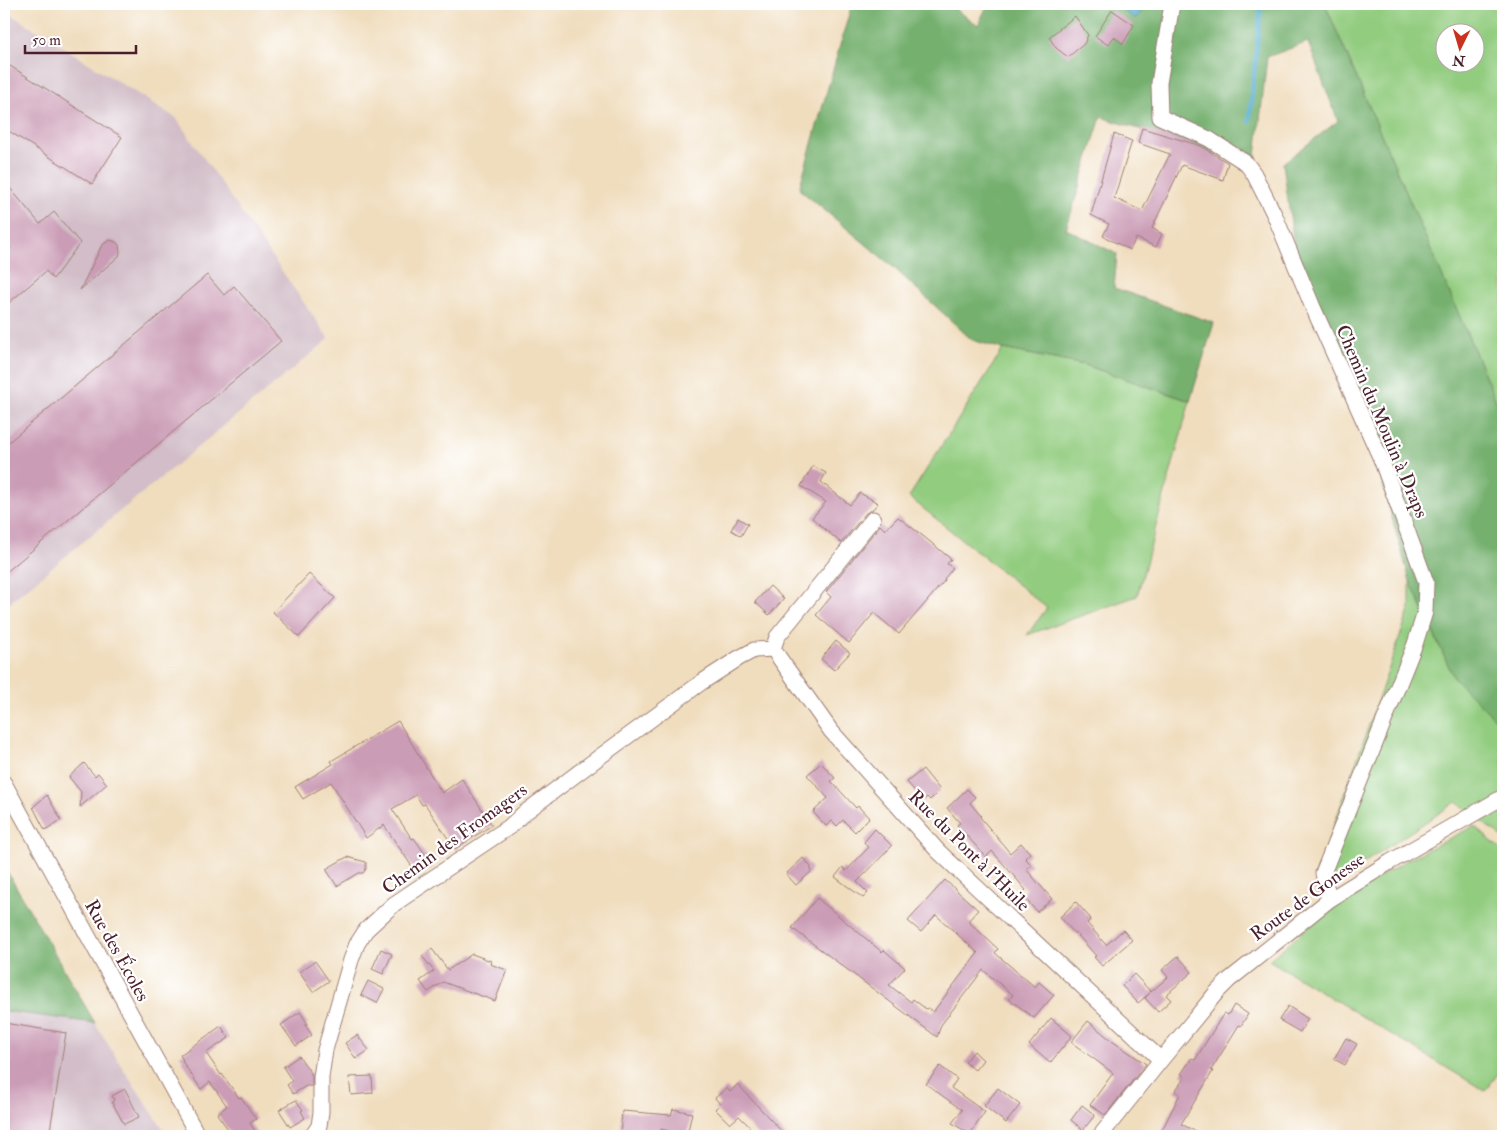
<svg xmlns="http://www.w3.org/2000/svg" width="1507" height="1140" viewBox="0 0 1507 1140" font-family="'IM FELL Double Pica',serif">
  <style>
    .industrial { fill: #d2bdc8 }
    .green { fill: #92cc7f; stroke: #6e7655; fill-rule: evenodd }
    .forest { fill: #75b06e; stroke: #60684c }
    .water { fill: #50aace; stroke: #4d647c }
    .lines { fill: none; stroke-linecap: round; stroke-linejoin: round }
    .stream { stroke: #50aace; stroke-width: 4.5 }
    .building { fill: #cb9cb6 }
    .minor-casing { stroke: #9d7e74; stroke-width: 17 }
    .minor { stroke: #fff; stroke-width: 15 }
    .labels { text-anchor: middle; stroke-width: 4.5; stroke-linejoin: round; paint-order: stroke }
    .street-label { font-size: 19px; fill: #4a1f2b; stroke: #fff }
  </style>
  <rect width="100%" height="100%" fill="#fff"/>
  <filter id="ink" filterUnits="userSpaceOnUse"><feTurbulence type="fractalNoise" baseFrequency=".02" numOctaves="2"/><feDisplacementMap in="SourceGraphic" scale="10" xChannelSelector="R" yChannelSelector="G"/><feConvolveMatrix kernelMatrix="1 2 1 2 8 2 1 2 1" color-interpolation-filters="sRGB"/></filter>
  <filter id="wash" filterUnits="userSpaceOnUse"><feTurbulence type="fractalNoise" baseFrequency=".0096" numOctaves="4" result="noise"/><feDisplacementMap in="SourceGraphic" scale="20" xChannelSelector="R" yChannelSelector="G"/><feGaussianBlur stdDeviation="1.12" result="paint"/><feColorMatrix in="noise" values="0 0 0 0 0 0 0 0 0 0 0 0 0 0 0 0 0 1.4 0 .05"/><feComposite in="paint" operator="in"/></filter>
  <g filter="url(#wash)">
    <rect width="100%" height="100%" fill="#f0ddbe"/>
    <path class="industrial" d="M4,10L176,118L329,339L4,607Z
      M4,870L95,1023L122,1067L168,1136H4Z"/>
    <path class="green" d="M1325,4H1503V417L1338,35ZM1444,32H1474V62H1444Z
      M1003,349L1085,365L1190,401L1137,596L1027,635L1047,608L909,497Z
      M1410,581L1454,678L1503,727V838L1456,802L1356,868L1316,896L1318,871L1410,608Z
      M1474,826L1503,851V1067L1485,1091L1269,960L1330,908L1407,860Z"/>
    <path class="forest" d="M846,4H948L978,25L988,4H1325L1503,417V727L1454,678L1410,581L1358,397L1294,246L1283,163L1338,121L1308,42L1267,57L1255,165L1101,117L1066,229L1117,254L1114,288L1214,323L1190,401L1085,365L1003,349L972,340L892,266L799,189L851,7Z
      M4,866L95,1023L4,1011Z"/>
    <path class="water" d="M1122,4H1135L1143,9L1136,19L1119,8Z"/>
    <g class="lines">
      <path class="stream" d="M1249,122L1261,4"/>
    </g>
    <g id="blocks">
      <path class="building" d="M1112,10L1134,25L1123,44L1114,37L1108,45L1095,36Z
        M1075,16L1088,35L1084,44L1068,57L1056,48L1049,37Z
        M4,62L122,137L92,184L4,128Z
        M1142,128L1201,146L1228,163L1223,180L1182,165L1152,228L1162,234L1156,247L1136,238L1130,250L1103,236L1109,224L1091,215L1114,134L1132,141L1114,198L1142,211L1170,154L1138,143Z
        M4,181L40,224L54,212L80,243L53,279L46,271L4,307V253L11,248L4,240Z
        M110,240L116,242L119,245L120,252L119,256L80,290L102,245Z
        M207,275L224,295L234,286L281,341L4,574V446Z
        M813,466L826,473L821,482L850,505L860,493L878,503L872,510L866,513L841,543L812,518L826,502L801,486Z
        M898,517L923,536L951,559L947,564L953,568L944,579L945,580L899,634L874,613L849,643L816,615L831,597L826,592L880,525L885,530Z
        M738,518L748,524L741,536L731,530Z
        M309,574L335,598L299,637L273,612Z
        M770,586L784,599L769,615L755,602Z
        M836,641L850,653L834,670L821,659Z
        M398,721L442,793L462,779L492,825L455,849L425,804L422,805L416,795L392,809L412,839L414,838L432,864L417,874L384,825L366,838L331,782L303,799L295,787L333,764L331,761Z
        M84,763L95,776L98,773L107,784L80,807L81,792L69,777Z
        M821,763L835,778L831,781L856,808L858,806L869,818L855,832L843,820L837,826L832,821L826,826L813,812L828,798L807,775Z
        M923,769L940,790L930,800L927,797L923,801L907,782Z
        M967,789L975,797L970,803L981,816L980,817L1010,853L1021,843L1030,853L1025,858L1032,865L1026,869L1052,899L1037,912L1021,894L1026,890L992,851L986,857L957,825L960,823L947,808Z
        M47,795L61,820L45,830L33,807Z
        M875,829L892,846L857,882L868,893L863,898L835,877L843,867L846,871L868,848L864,842Z
        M347,857L366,862V869L363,873H359L337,886L326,869Z
        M803,858L811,867V872L796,885L786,874Z
        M945,880L978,910L968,921L998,949L995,953L1035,987L1039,982L1054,995L1034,1018L1009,999L1013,995L983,970L941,1025L937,1037L792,928L817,898L882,952L884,950L905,968L889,985L911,1002L913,999L926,1009L928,1008L933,1012L978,953L936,915L921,932L908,921Z
        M1076,902L1091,919L1087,923L1106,945L1123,930L1132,940L1102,966L1094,957L1096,956L1076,933L1075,934L1060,917Z
        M381,949L392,954L383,974L372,969Z
        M432,949L448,970L472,954L491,961L490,964L507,970L495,1001L443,982L428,992L420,981L434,971L422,956Z
        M1178,956L1192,972L1166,995L1171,1000L1158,1012L1145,998L1150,993L1138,1003L1122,986L1134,974L1151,992L1168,977L1162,970Z
        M315,961L329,981L313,992L299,972Z
        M368,981L384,989L377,1003L361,995Z
        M1234,1005L1248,1014L1241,1026L1239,1025L1211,1070L1213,1071L1181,1124L1205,1136H1174L1162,1130L1180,1094L1175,1091L1185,1077L1181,1074L1192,1058L1195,1060L1224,1013L1228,1015Z
        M1288,1006L1308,1019L1300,1032L1279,1020Z
        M300,1012L308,1024L305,1025L312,1035L296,1046L281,1025Z
        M1051,1018L1072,1036L1050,1063L1029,1045Z
        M1088,1021L1112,1041L1146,1064L1105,1115L1090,1105L1113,1073L1071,1042Z
        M4,1023L66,1033L49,1136H4Z
        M221,1026L229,1038L206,1053L221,1075L222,1074L239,1098L241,1097L256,1119L250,1123L258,1136H233L217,1114L227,1106L210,1082L201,1089L182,1061L183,1060L180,1055Z
        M357,1035L369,1050L356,1059L345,1043Z
        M1346,1038L1357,1044L1345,1065L1334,1059Z
        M974,1051L983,1060L975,1070L965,1062Z
        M299,1056L312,1075V1086H306L293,1094L287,1085L292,1081L283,1067Z
        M940,1066L957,1079L951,1088L985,1112L970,1134L952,1123L962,1110L926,1084Z
        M372,1076L373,1093L351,1095L349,1077Z
        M738,1084L751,1099L786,1136H759L739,1116L730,1124L715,1109L720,1104L715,1098L727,1088L730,1092Z
        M998,1088L1020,1105L1006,1123L984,1106Z
        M125,1089L139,1117L124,1124L112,1102L114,1100L112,1096Z
        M296,1100L303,1110L301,1111L305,1118L290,1127L279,1110Z
        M1082,1105L1095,1115L1083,1130L1071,1120Z
        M673,1109L692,1113L687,1135L661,1129V1136H620L622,1111L671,1115Z"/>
    </g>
  </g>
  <g filter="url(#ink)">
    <use href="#blocks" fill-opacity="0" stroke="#9d7e74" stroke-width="1"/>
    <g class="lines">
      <g class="minor-casing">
        <path id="minor" d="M1172,4L1159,83L1160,117L1209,139L1246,163L1254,174L1275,216L1312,305L1381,459L1426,582L1425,612L1415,644L1323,873L1329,900
          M773,649L831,731L938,851L1161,1060
          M773,649L777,637L873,519
          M4,783L198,1136
          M312,1136L319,1126L321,1112V1077L325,1050L351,960L357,944L366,930L394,904L509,827L523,814L598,758L702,682L739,658L754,650L773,649
          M1100,1136L1161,1060L1216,993L1229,980L1329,900L1390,862L1503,797"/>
      </g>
      <use href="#minor" class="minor"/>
    </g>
  </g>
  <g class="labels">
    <g class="street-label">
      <text transform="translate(1383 421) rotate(67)" y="7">Chemin du Moulin à Draps</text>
      <text transform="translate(454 838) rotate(-36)" y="7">Chemin des Fromagers</text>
      <text transform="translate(970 850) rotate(45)" y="7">Rue du Pont à l'Huile</text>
      <text transform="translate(1307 896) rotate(-36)" y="7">Route de Gonesse</text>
      <text transform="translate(118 950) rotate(61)" y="7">Rue des Écoles</text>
    </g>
  </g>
  <rect width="1507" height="1140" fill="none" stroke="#fff" stroke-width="20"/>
  <g transform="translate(1460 48) rotate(185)"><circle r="24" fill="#ffffff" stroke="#b7a5aa"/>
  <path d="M0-4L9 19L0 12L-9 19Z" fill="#c8321e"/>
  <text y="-8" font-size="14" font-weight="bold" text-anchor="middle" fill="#4a1f2b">N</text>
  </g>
  <path d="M25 45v8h111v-8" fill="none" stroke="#4a1f2b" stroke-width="2.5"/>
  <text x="32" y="45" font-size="15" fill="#4a1f2b" stroke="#ffffff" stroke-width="4" paint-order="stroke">50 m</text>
</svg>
